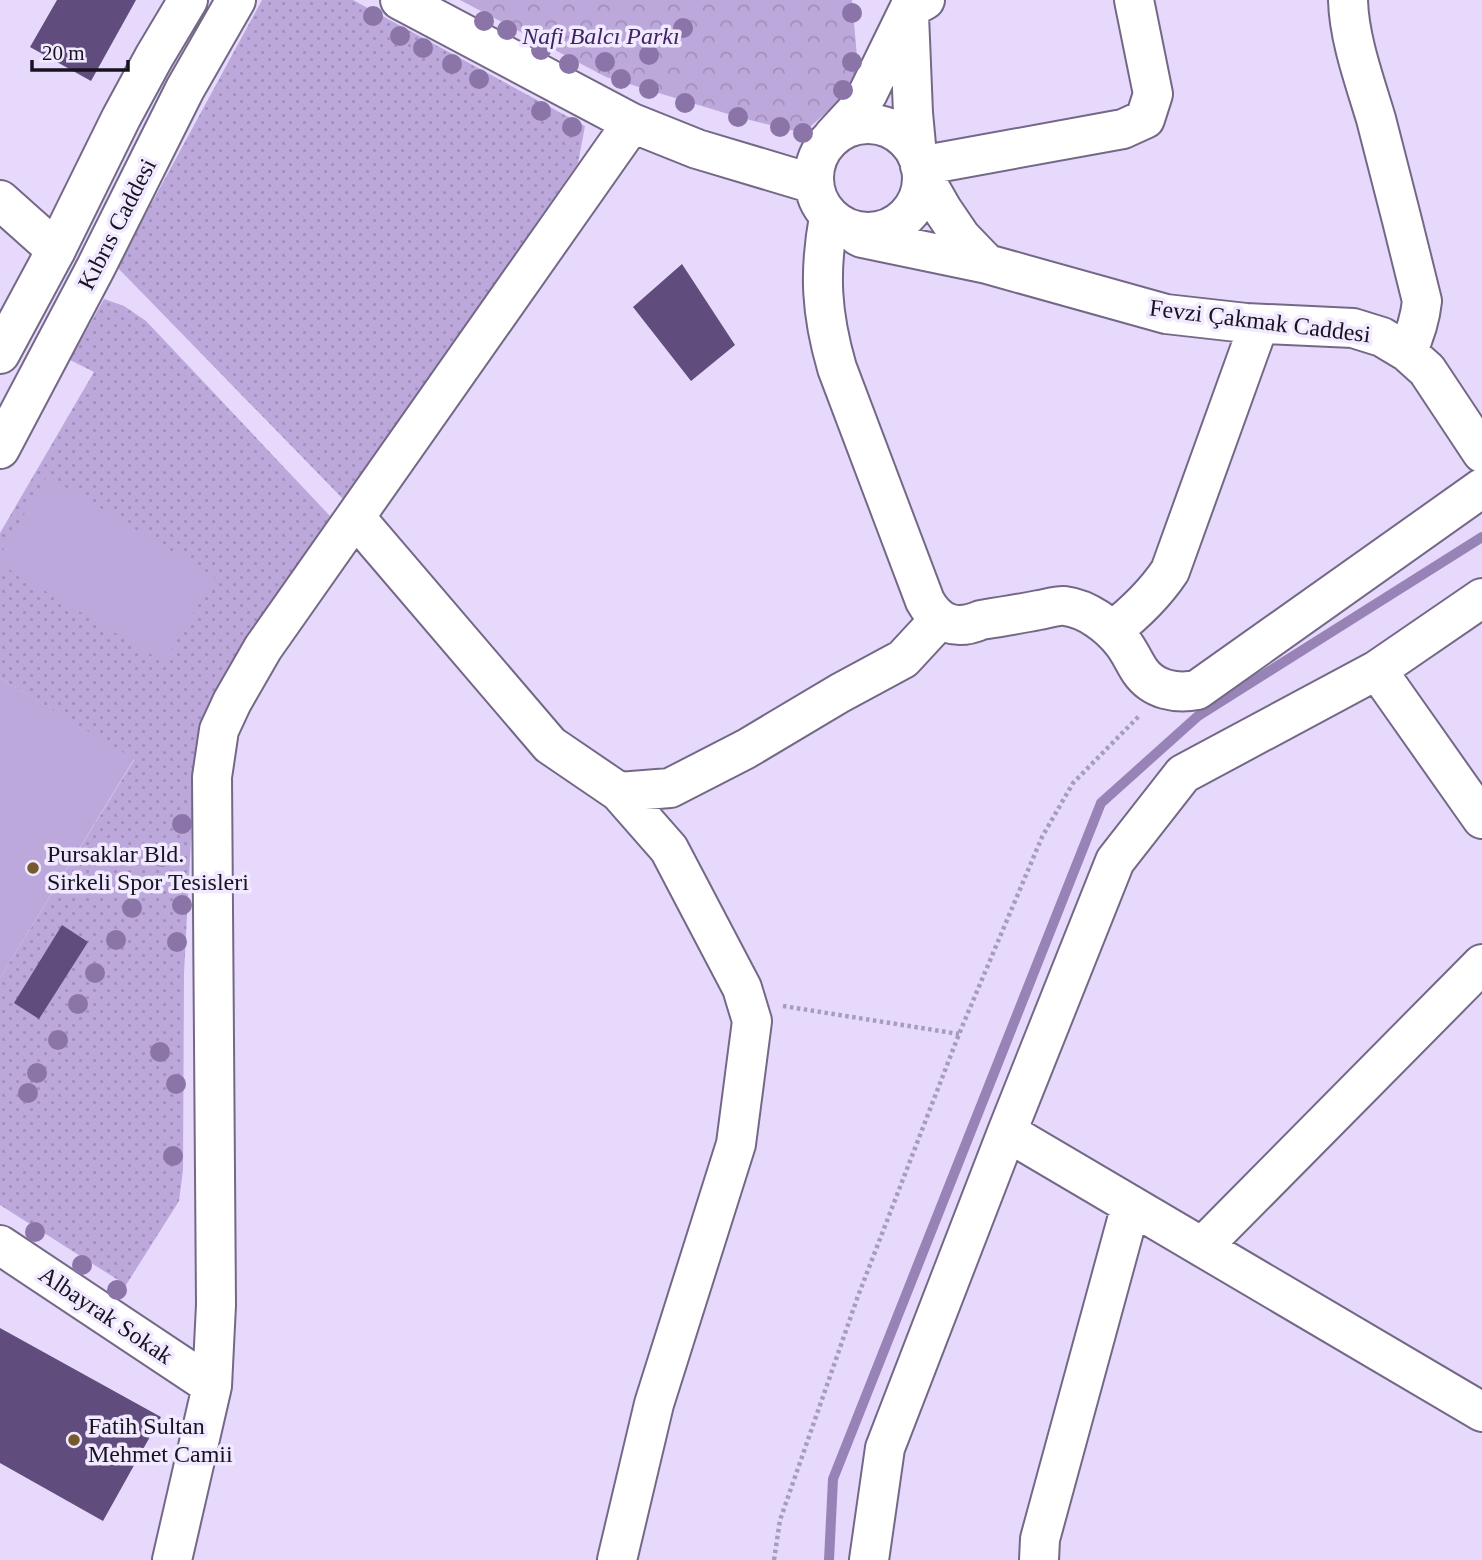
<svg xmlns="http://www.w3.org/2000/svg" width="1482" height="1560" viewBox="0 0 1482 1560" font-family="Georgia,serif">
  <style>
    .grass { fill: url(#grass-dots) }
    .forest { fill: url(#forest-crowns) }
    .pitch { fill: #bca8da }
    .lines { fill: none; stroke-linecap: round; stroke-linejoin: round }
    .stream { stroke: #9883b7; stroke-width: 10 }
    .building { fill: #614d7d }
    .minor-casing { stroke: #746887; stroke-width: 42 }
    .major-casing { stroke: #746887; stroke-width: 42 }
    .path { stroke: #a79db9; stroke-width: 4.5; stroke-dasharray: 3.5 3.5; stroke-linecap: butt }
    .minor { stroke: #fff; stroke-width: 38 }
    .major { stroke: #fff; stroke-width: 38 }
    .tree { fill: #8b75a8 }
    .poi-dot { fill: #76592d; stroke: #f1e9ff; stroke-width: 2.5 }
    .labels { text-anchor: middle; stroke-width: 7; stroke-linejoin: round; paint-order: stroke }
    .park-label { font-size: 24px; font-style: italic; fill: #412363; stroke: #f1e9ff }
    .street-label { font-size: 24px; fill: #18131f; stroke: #f1e9ff }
    .poi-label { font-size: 24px; fill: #18131f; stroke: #f1e9ff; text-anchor: start }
  </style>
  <defs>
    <pattern id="grass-dots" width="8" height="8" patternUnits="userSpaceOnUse" patternTransform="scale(1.75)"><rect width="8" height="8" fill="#bca8da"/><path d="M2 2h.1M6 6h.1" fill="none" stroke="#a190bb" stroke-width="1.8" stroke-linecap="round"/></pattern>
    <pattern id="forest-crowns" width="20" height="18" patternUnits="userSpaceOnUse" patternTransform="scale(1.75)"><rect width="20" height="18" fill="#bca8da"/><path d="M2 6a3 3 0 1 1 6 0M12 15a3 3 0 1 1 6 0" fill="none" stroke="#a190bb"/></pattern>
  </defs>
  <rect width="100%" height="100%" fill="#e6d9fc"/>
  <path class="grass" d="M262,0H353L585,126L578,163L344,500L117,267Z
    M104,299L124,306L146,321L330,516L205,718L196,745L184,973L183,1170L179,1201L126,1285L0,1205V978L134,760L0,678V533L94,372L70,360Z"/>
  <path class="forest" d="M460,0H852L858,68L852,90L803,133L738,117L606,77Z"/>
  <path class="pitch" d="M47,476L215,577L164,662L0,564V555Z
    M0,678L134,759L0,978Z"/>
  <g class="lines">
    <path class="stream" d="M829,1560L833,1479L1101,803L1198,716L1482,537"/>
  </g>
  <path class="building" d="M57,0H136L91,81L30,47Z
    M682,264L735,345L691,381L633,307Z
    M62,925L88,942L39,1019L14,1003Z
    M0,1328L161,1417L103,1521L0,1463Z"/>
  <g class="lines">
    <g class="minor-casing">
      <path id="minor" d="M400,0L632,123L697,149L814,184
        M1348,0C1349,39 1365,82 1376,119C1392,180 1407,240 1422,301C1420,320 1415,335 1407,352
        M909,15L913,113L917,156
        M814 178a54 54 0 1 1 108 0a54 54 0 1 1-108 0Z
        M833,136L858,109L868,93L909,9L925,0
        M920,166L1123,129L1145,119L1153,94L1134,0
        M0,200L56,250
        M829,217C819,272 821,313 837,368L925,601C938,624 956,631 981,620C1000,617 1019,614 1039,610C1047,609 1057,605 1065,606C1088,609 1110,626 1123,643C1130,652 1134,662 1140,671C1153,690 1176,694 1197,690L1482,488
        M858,236L862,238L987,264L961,237L942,209L922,174
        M987,264L1166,314L1246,323L1353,328L1382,337L1407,352L1427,370L1482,453
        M355,517L550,745L619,792L670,788L746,749L840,693L903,659L940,619
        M1112,631C1135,613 1154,595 1170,571L1259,324
        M1377,670L1482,819
        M1007,1132L1482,1412
        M0,1245L212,1386
        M1202,1247L1482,964
        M172,1560L212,1386L216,1305L212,777L219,730L232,702L263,648L632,123
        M617,1560L654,1404L736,1144L752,1021L742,988L669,849L619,792
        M869,1560L885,1448L1007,1132L1115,861L1183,774L1377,670L1482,598
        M1039,1560L1040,1539L1131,1205"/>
    </g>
    <g class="major-casing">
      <path id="major" d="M0,354L56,250L121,118L154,57L188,0
        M0,449L96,267L185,89L236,0"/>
    </g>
    <path class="path" d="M783,1006L959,1034
      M774,1560L780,1520L858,1296L959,1034L1042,837L1073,783L1140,715"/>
    <use href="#minor" class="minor"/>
    <use href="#major" class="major"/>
  </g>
  <g class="tree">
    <circle cx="852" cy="13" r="10"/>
    <circle cx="373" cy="16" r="10"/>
    <circle cx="484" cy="21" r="10"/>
    <circle cx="683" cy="28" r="10"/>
    <circle cx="507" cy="30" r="10"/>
    <circle cx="400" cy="36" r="10"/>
    <circle cx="423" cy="48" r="10"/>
    <circle cx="541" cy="50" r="10"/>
    <circle cx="649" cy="55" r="10"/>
    <circle cx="605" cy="62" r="10"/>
    <circle cx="852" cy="62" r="10"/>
    <circle cx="452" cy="64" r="10"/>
    <circle cx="569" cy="64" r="10"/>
    <circle cx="479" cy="79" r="10"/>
    <circle cx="621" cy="79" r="10"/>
    <circle cx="649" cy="89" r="10"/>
    <circle cx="843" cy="90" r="10"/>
    <circle cx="685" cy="103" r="10"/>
    <circle cx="541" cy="111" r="10"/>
    <circle cx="738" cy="117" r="10"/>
    <circle cx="572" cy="127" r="10"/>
    <circle cx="780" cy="127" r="10"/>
    <circle cx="803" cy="133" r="10"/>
    <circle cx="182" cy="824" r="10"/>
    <circle cx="162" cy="857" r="10"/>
    <circle cx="182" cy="905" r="10"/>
    <circle cx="132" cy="908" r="10"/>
    <circle cx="116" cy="940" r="10"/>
    <circle cx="177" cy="942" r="10"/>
    <circle cx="95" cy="973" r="10"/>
    <circle cx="78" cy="1004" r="10"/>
    <circle cx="58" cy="1040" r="10"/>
    <circle cx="160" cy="1052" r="10"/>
    <circle cx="37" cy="1073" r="10"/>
    <circle cx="176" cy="1084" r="10"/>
    <circle cx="28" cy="1093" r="10"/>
    <circle cx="173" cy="1156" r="10"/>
    <circle cx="35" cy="1232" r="10"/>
    <circle cx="82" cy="1265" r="10"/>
    <circle cx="117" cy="1290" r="10"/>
  </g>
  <g class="poi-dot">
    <circle cx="33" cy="868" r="7"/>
    <circle cx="74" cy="1440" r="7"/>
  </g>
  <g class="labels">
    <g class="park-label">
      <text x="601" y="44">Nafi Balcı Parkı</text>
    </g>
    <g class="street-label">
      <text transform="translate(117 224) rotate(-63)" y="8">Kıbrıs Caddesi</text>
      <text transform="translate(1260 321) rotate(7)" y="8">Fevzi Çakmak Caddesi</text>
      <text transform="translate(106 1315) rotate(34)" y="8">Albayrak Sokak</text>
    </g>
    <g class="poi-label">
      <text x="47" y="862">Pursaklar Bld.<tspan x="47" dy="28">Sirkeli Spor Tesisleri</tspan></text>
      <text x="88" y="1434">Fatih Sultan<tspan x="88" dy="28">Mehmet Camii</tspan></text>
    </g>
  </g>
  <path d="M32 60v10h96v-10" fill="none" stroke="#18131f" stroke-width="3.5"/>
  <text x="42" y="60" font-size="21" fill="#18131f" stroke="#f1e9ff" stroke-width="5" paint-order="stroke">20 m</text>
</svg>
